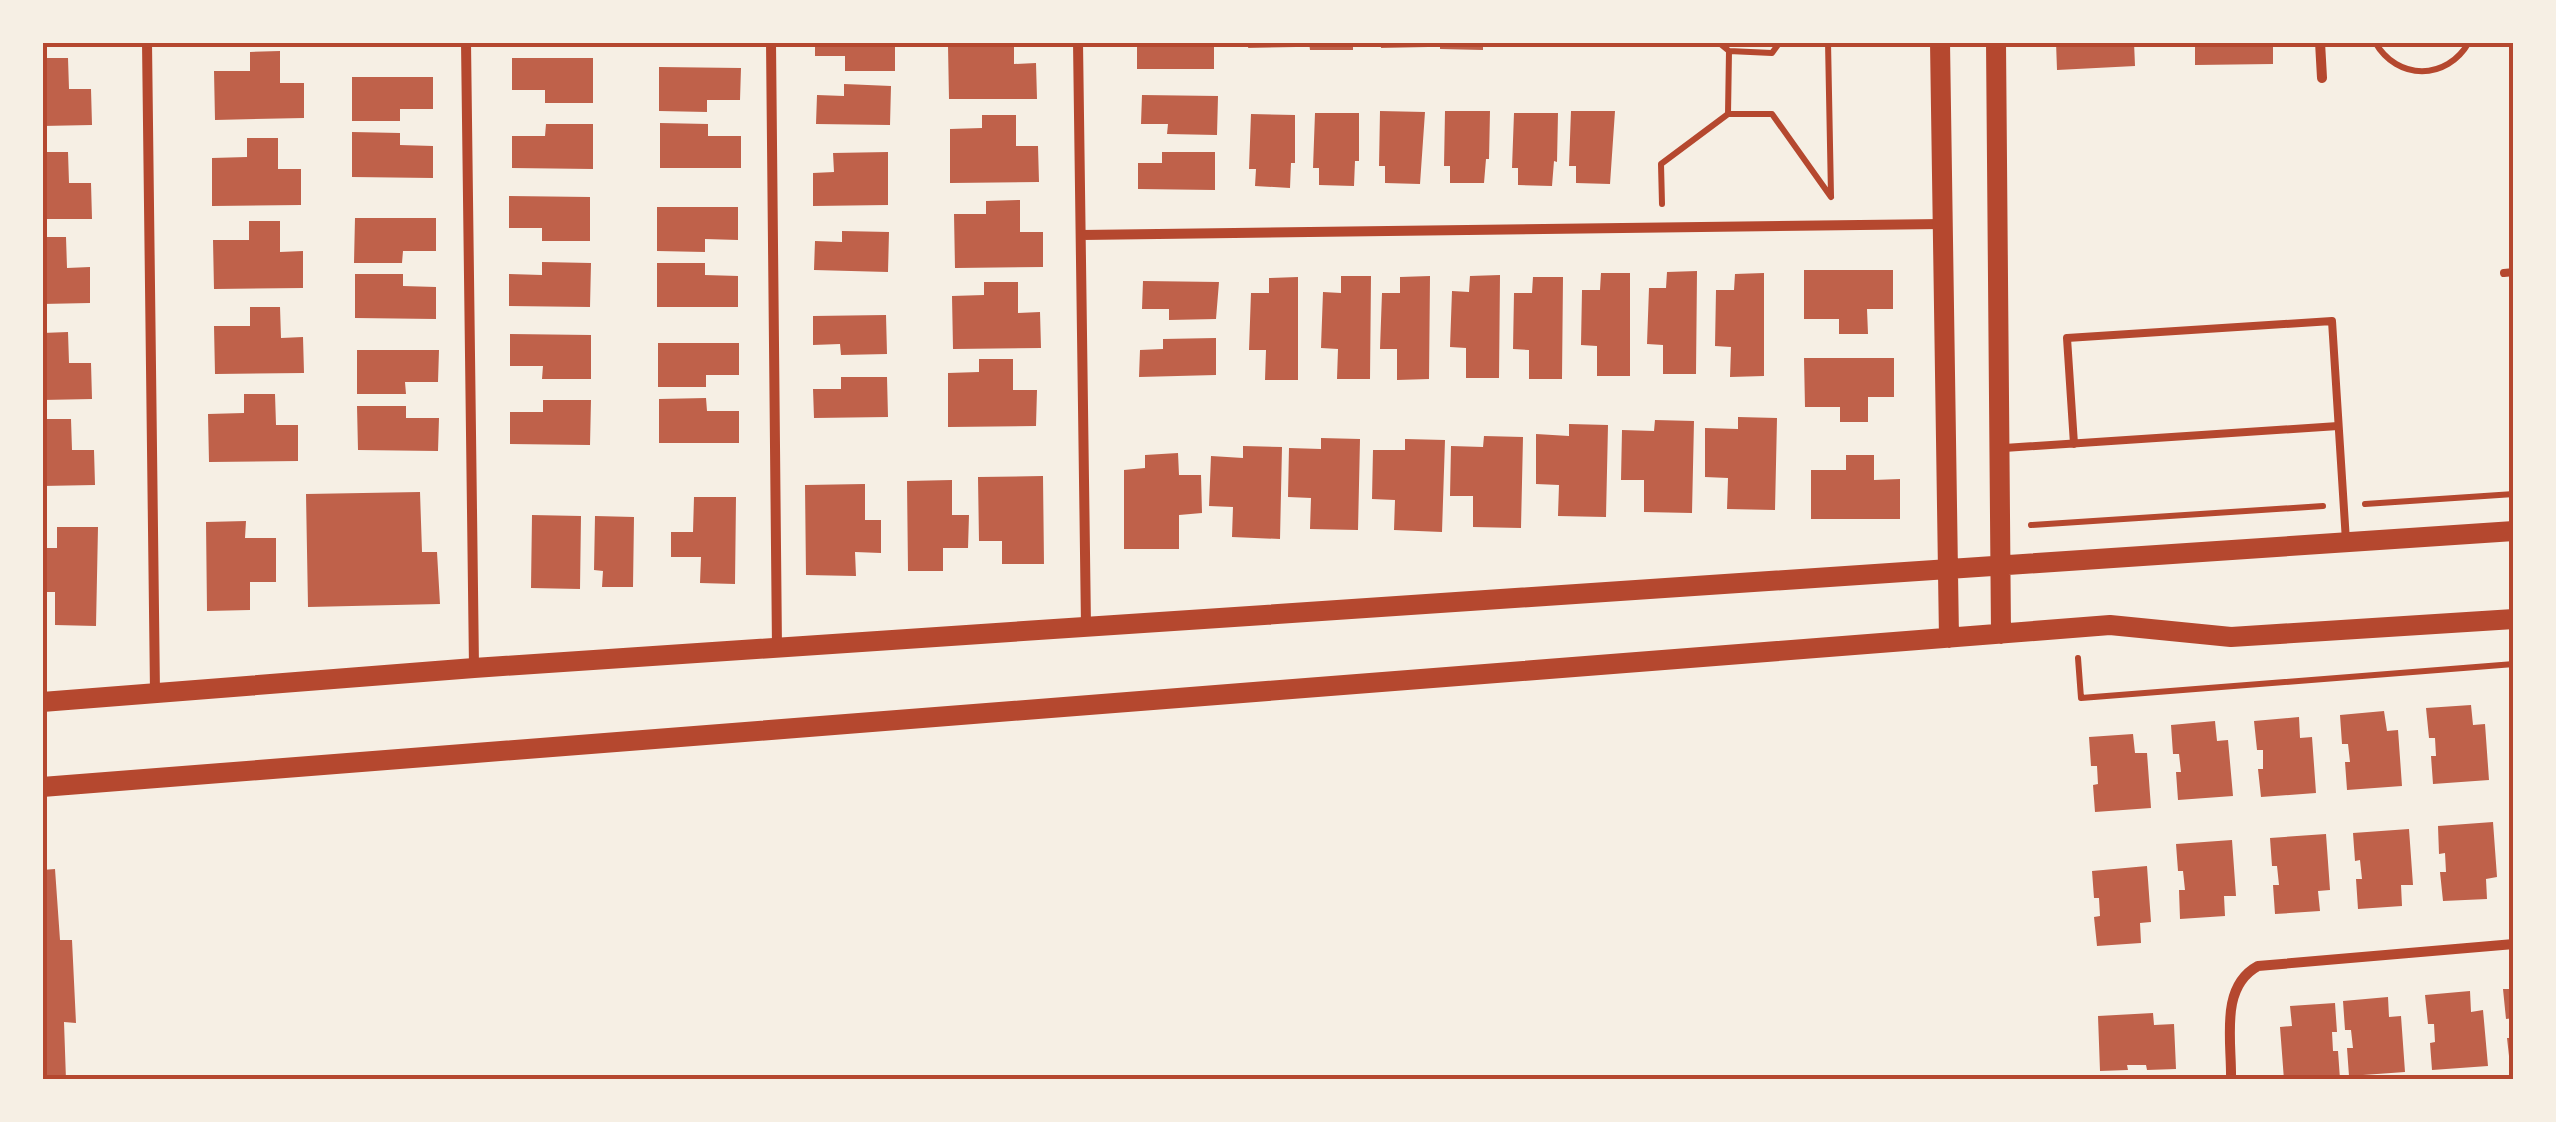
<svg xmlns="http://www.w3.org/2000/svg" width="2556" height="1122" viewBox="0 0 2556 1122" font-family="Bitter,serif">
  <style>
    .building { fill: #bf614a }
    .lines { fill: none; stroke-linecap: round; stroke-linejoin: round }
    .path { stroke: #b5482f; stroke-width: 6 }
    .service { stroke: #b5482f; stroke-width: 8 }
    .minor { stroke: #b5482f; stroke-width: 10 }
    .secondary { stroke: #b5482f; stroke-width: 20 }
    .neatline { fill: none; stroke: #b5482f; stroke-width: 4 }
  </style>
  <rect width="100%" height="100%" fill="#f6efe4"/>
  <path class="building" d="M815,42H895V71H845V56H815Z
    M979,42H1014V64L1036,63L1037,99H949L948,46H980Z
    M1137,42H1214V69H1137Z
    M1249,42H1296V47L1248,48Z
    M1309,42H1353V50H1310Z
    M1381,42H1428V47L1381,48Z
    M1440,42H1483V50L1440,49Z
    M2056,42H2134L2135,66L2057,70Z
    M2195,42H2273V64L2195,65Z
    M280,51V83H304V118L215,120L214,71H250V52Z
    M42,58H68L69,89H91L92,125L42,126Z
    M512,58H593V103H545V90H512Z
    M659,67L741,68L740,100H707V112L659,111Z
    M352,77H433V109H400V121H352Z
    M844,84L891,86L890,125L816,124L817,95L844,96Z
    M1142,95L1218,96L1217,135L1167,134L1168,124H1141Z
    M1380,111L1425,112L1420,184L1385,183V166H1379Z
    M1445,111H1490L1489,159H1486L1484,183H1450V166H1444Z
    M1571,111H1615L1610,184L1576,183V166H1569Z
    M1315,113H1359V161H1355L1354,186L1319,185V168H1313Z
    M1514,113H1558L1557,162L1554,161L1552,186L1518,185V168H1512Z
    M1251,114L1295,115V163H1291L1290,188L1255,186L1256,169H1249Z
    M982,115H1016V146H1038L1039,182L950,183V129L982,128Z
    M660,123L708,124V136H741V168H660Z
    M546,124H593V169L512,168V136H545Z
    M352,132L400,133V145L433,146V178L352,177Z
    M247,138H278V169H301V205L212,206V158L247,157Z
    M42,152H68L69,183H91L92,219H42Z
    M888,152V205L813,206V173L834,172L833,153Z
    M1162,152H1215V190L1138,189V163H1162Z
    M509,196L590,197V241H542V228H509Z
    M1020,200V232H1043V267L955,268L954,214H986V201Z
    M657,207H738V240L705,239V252L657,251Z
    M355,218H436V251H403L402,263H354Z
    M249,221H280V252L303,251V288L214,289L213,240H249Z
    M842,231L889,232L888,272L814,270L815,241L842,242Z
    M42,237H66L67,268L90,267V303L42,304Z
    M542,262L591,263L590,307L509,306V274L542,275Z
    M657,263H705V275L738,276V307H657Z
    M1804,270H1893V309H1867L1868,334H1839V319H1804Z
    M1697,271L1696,374H1663V345L1647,344L1649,288H1666L1667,272Z
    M1601,273H1630V376H1597V346L1581,345L1582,290H1600Z
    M1764,273V376L1730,377L1731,347L1715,346L1716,290H1734L1735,274Z
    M355,274H403V286L436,287V319L355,318Z
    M1500,275L1499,378H1466V348L1450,347L1452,291L1469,292L1470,276Z
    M1341,276H1371L1370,379H1337L1338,349L1321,348L1323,292L1341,293Z
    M1430,276L1429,379L1397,380V349H1380L1382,293H1400V277Z
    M1298,277V380H1265L1266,350H1249L1251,293H1269V278Z
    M1533,277H1563L1562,379H1529V350L1513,349L1514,293H1532Z
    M1143,281L1219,282L1216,319L1169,320V309H1142Z
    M984,282H1018V313L1040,312L1041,348L953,349L952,296L984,295Z
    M250,307H280L281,338L303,337L304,373L215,374L214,326H250Z
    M886,315L887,354L841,355L840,344L813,345V316Z
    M68,332L69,363H91L92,399L42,400V333Z
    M510,334L591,335V379H542L543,366H510Z
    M1216,338V375L1139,377L1140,350L1163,349V339Z
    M658,343H739V375H706V387H658Z
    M357,350H439L438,382H405L406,394H357Z
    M1804,358H1894V397H1868V422H1840V407H1805Z
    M979,359H1013V390H1037L1036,426L948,427V373L979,372Z
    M841,377H887L888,417L814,418L813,389H841Z
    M244,394H275L276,425H298V461L209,462L208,414L244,413Z
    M706,398L707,411H739V443H659V399Z
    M543,400H591L590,445L510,444V412H543Z
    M357,406H406V418H439L438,451L358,450Z
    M1738,417L1777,418L1775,510L1727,509L1728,478L1705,477V428L1738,429Z
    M42,419H71L72,450H94L95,485L42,486Z
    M1655,420L1694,421L1692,513L1644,512V480H1621L1622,430L1654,431Z
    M1569,424L1608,425L1606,517L1558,516L1559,485L1536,484V434L1569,436Z
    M1484,436L1523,437L1521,528L1473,527V496H1450L1451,446L1483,447Z
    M1321,438L1360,439L1358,530L1310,529L1311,498L1288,497L1289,448L1321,449Z
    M1405,439L1445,440L1442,532L1394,530L1395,500L1372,499L1373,450H1405Z
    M1243,446L1282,447L1280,539L1232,537L1233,507L1209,506L1211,456L1243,458Z
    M1178,453L1179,475H1201L1202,513L1179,515V549H1124V470L1145,468V455Z
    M1846,455H1874V480L1900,479V519H1811V470H1846Z
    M1043,476L1044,564H1002V541H979L978,477Z
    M952,480V515H969L968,548H943V571H908L907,481Z
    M865,484V520H881V553L855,552L856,576L806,575L805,485Z
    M420,492L422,552H437L440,604L308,607L306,494Z
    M694,497H736L735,584L700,583L701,557H671V532H693Z
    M532,515L581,516L580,589L531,588Z
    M595,516L634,517L633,587H602L603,571L594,570Z
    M246,521L245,538H276V582H250V610L207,611L206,522Z
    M57,527H98L96,626L55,625V592H42V548H57Z
    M2471,705L2473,725L2485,724L2489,780L2433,784L2431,756H2436L2435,738H2429L2426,708Z
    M2384,711L2387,731L2398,730L2402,786L2347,790L2345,762H2350L2348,744H2342L2340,715Z
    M2299,717L2300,738L2312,737L2316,793L2261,797L2258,769H2263V750H2257L2254,721Z
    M2215,721L2217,741L2228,740L2233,796L2178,800L2176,772H2181L2179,754H2173L2171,725Z
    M2133,734L2135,753H2147L2151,808L2095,812L2093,785L2098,784L2097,766H2091L2089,737Z
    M2493,822L2497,877L2486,879L2487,899L2443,901L2440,872H2446L2445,853L2439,854L2438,826Z
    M2409,829L2413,885H2401L2402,906L2358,909L2356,879H2362L2360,860L2355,861L2353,833Z
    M2326,834L2330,890L2318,891L2320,911L2275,914L2273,885H2279L2277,866H2272L2270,838Z
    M2232,840L2236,896H2224L2225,916L2180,919L2179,890H2185L2183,871H2178L2176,844Z
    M2147,866L2151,922L2140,923L2141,943L2097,946L2094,917L2100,916L2099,898H2094L2092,871Z
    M55,869L60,940H72L76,1023L64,1022L66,1080H42V870Z
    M2503,989H2514V1018L2506,1019Z
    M2470,991L2471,1012L2483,1010L2488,1066L2432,1070L2430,1043L2435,1042L2434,1024H2428L2425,995Z
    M2388,997L2389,1017L2401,1016L2405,1072L2349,1076L2347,1048H2353L2351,1030H2345L2343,1001Z
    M2335,1003L2337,1032H2332L2333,1051H2338L2340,1079L2284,1080L2280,1027L2292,1026L2290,1006Z
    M2153,1013L2154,1025L2174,1024L2176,1069L2147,1070L2146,1065H2127L2128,1070L2100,1071L2098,1016Z
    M2507,1038H2514V1065H2510Z"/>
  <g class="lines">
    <path class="path" d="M1718,42L1729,51
      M1780,42L1772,53L1729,51L1728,114H1772L1831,197
      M1828,42L1831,196
      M2375,42C2397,81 2447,81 2469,42
      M1662,204L1661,164L1728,114
      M2365,504L2514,494
      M2031,525L2323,506
      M2078,658L2081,698L2514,664"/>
    <path class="service" d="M2504,273L2514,272
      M2074,444L2067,338L2332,321L2346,541
      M2004,448L2338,426"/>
    <path class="minor" d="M147,42L155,692
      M466,42L474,667
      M771,42L777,648
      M1078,42L1086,626
      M2320,42L2322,78
      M1082,235L1942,224
      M2231,1080C2232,1041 2219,987 2258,966L2514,944"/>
    <path class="secondary" d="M1940,42L1949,638
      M1996,42L2001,634
      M42,702L474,668L2514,531
      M42,787L2110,625L2231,637L2514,619"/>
  </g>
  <rect width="2556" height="1122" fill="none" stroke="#f6efe4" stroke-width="90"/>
  <rect x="45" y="45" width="2466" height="1032" class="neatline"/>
</svg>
